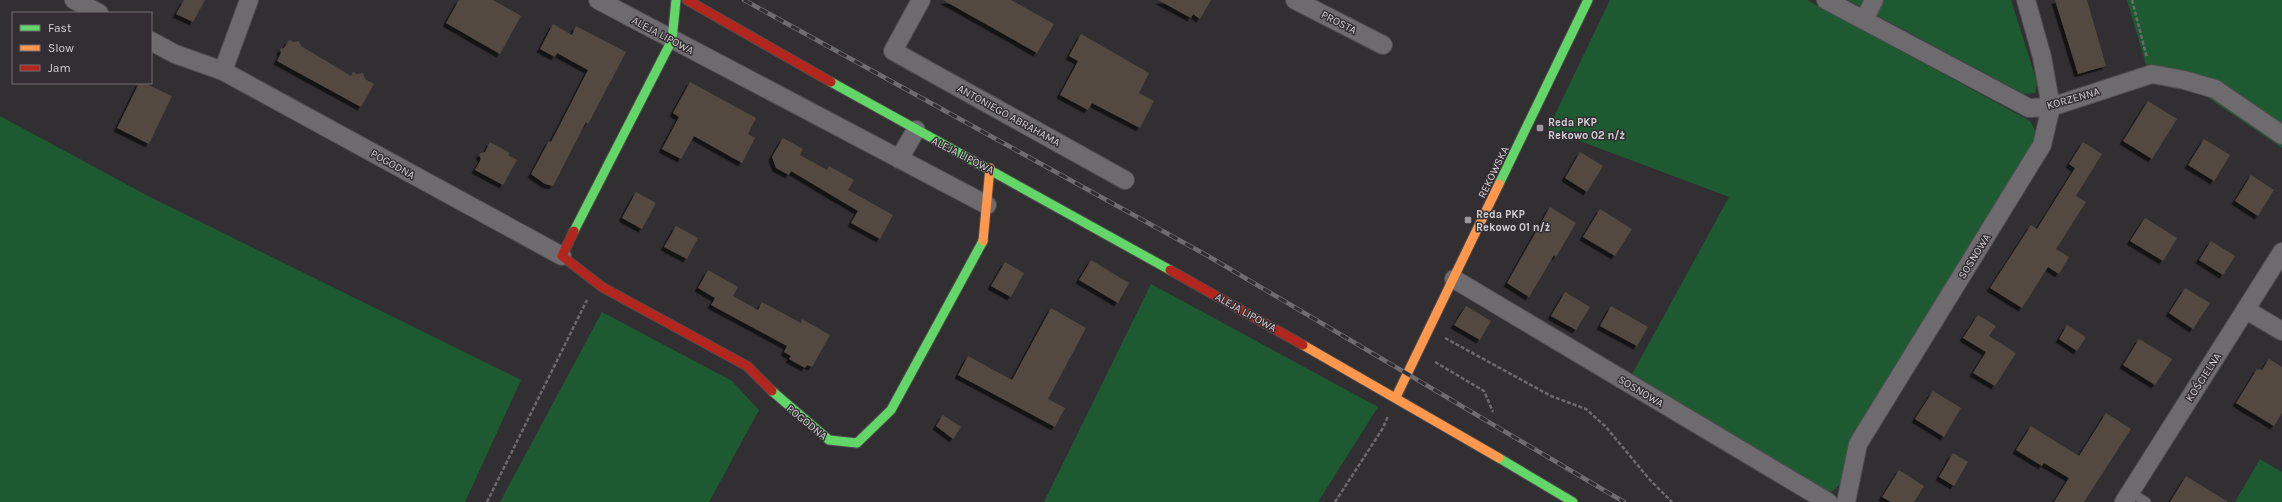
<svg xmlns="http://www.w3.org/2000/svg" width="2282" height="502" viewBox="0 0 2282 502" font-family="Karla,sans-serif">
  <style>
    .green { fill: #1d5a32 }
    .building { fill: #524a40; filter: url(#shadow) }
    .lines { fill: none; stroke-linecap: round; stroke-linejoin: round }
    .lane-casing { stroke: #4e4c4e; stroke-width: 11 }
    .street-casing { stroke: #4e4c4e; stroke-width: 20 }
    .fast-casing { stroke: #4e4c4e; stroke-width: 11 }
    .slow-casing { stroke: #4e4c4e; stroke-width: 11 }
    .jam-casing { stroke: #4e4c4e; stroke-width: 11 }
    .path { stroke: #6c6a6c; stroke-width: 2.5; stroke-dasharray: 4 2; stroke-linecap: butt }
    .lane { stroke: #6e6b6e; stroke-width: 9 }
    .street { stroke: #6e6b6e; stroke-width: 18 }
    .fast { stroke: #63d668; stroke-width: 9 }
    .slow { stroke: #ff974d; stroke-width: 9 }
    .jam { stroke: #b3261e; stroke-width: 9 }
    .rail-casing { stroke: #6e6d6e; stroke-width: 4.5 }
    .rail { stroke: #332e33; stroke-width: 3; stroke-dasharray: 9; stroke-linecap: butt }
    .poi-dot { fill: #9b989b; stroke: #332e33; stroke-width: 1.5 }
    .labels { text-anchor: middle; stroke-width: 3; stroke-linejoin: round; paint-order: stroke }
    .street-label { font-size: 11px; fill: #d3d0d3; stroke: #332e33 }
    .poi-label { font-size: 11px; font-weight: bold; fill: #d3d0d3; stroke: #332e33; text-anchor: start }
  </style>
  <defs>
    <filter id="shadow"><feDropShadow dx="-3.5" dy="3.5" stdDeviation="0" flood-color="#0009"/></filter>
  </defs>
  <rect width="100%" height="100%" fill="#322f32"/>
  <path class="green" d="M1610,0H1807L2030,121L2035,131L2034,141L1846,478L1833,491L1820,493L1631,376L1729,197L1548,129Z
    M1848,0H2011L2037,82L2035,93L2024,94Z
    M2127,0H2282V148L2207,97L2149,75Z
    M0,116L150,197L521,380L465,502H0Z
    M1151,284L1378,407L1318,502H1044Z
    M602,312L732,381L759,410L709,502H500Z
    M2260,459L2282,472V502H2235Z"/>
  <path class="building" d="M184,0H205L193,22L176,14Z
    M459,0H493L521,16L500,54L446,23Z
    M943,0H1011L1054,24L1037,53Z
    M1158,0H1211L1200,19L1193,14L1191,18Z
    M2055,0H2087L2106,66L2078,74Z
    M553,24L572,35L576,26L626,52L588,124L586,122L553,186L545,184L531,174L549,141L551,142L588,70L557,53L555,57L540,49Z
    M1081,34L1149,73L1139,93L1154,101L1140,128L1092,103L1088,110L1060,95L1078,61L1069,56Z
    M289,40L294,42L299,41L301,46L351,76L353,72L357,74L363,73L365,79L374,84L361,107L277,61L281,53L280,49L284,48Z
    M690,82L756,118L748,134L755,138L742,163L694,136L681,159L662,149L679,117L673,113Z
    M139,83H144L172,96L149,144L117,128Z
    M2148,101L2177,119L2152,159L2123,141Z
    M783,138L803,149L800,155L827,170L829,166L854,180L848,190L893,215L880,239L851,223L858,211L791,171L789,175L776,168L772,157Z
    M2204,139L2230,155L2214,181L2188,165Z
    M490,142L510,153L508,155L517,160L503,185L475,170L481,159L479,154L485,152Z
    M2083,142L2102,154L2076,196L2086,202L2056,249L2069,257L2059,274L2048,267L2022,308L1990,288L2031,225L2037,229L2075,168L2069,164Z
    M1580,152L1603,166L1587,192L1565,178Z
    M2251,175L2274,190L2258,216L2235,201Z
    M636,192L656,203L642,229L622,218Z
    M1550,207L1576,223L1556,257L1554,255L1529,297L1507,283Z
    M1600,209L1632,229L1615,256L1583,237Z
    M2145,218L2177,238L2163,261L2130,241Z
    M676,226L698,238L687,259L664,247Z
    M2211,241L2235,256L2223,275L2199,260Z
    M1091,260L1129,283L1118,303L1079,280Z
    M1005,262L1024,273L1011,297L991,286Z
    M708,270L738,287L733,296L758,310L762,302L801,323L802,319L830,335L812,367L807,365L805,368L789,359L791,356L784,352L787,346L711,305L715,298L698,288Z
    M2185,288L2210,303L2193,329L2169,313Z
    M1565,292L1590,307L1576,330L1551,316Z
    M1466,306L1491,321L1480,340L1454,325Z
    M1611,306L1648,327L1637,346L1600,326Z
    M1051,308L1086,328L1048,399L1065,408L1055,427L958,375L968,356L1012,380Z
    M1978,315L1996,326L1989,336L2016,353L1995,386L1973,373L1986,352L1963,338Z
    M2067,325L2086,337L2077,351L2059,339Z
    M2139,339L2172,359L2155,385L2123,365Z
    M2269,359L2282,367V413L2274,426L2236,403L2257,369L2262,370Z
    M1933,391L1961,408L1944,437L1915,419Z
    M2106,413L2131,429L2084,502H2054L2069,478L2044,463L2042,466L2016,450L2031,426L2079,456Z
    M943,415L961,427L953,439L936,426Z
    M1953,453L1968,462L1954,486L1939,477Z
    M1899,470L1924,486L1914,502H1891L1882,497Z
    M2186,476L2228,502H2170Z"/>
  <g class="lines">
    <g class="lane-casing">
      <path id="lane" d="M2130,492L2146,502"/>
    </g>
    <g class="street-casing">
      <path id="street" d="M74,0L99,13
        M598,0L987,205
        M921,0L893,51L1125,180
        M1295,0L1383,45
        M1826,0L2029,108L2051,107L2152,74L2184,80L2215,89L2282,135
        M1864,20L1874,0
        M151,41L175,54L223,71L249,0
        M223,71L562,256
        M899,159L916,130
        M1454,279L1828,502
        M2246,310L2282,331
        M1846,502L1858,444L2042,145L2051,107L2042,57L2026,0
        M2124,502L2282,252"/>
    </g>
    <g class="fast-casing">
      <path id="fast" d="M831,82L1170,270
        M1499,184L1588,0
        M574,231L672,40L676,0
        M772,391L829,440L857,443L891,410L983,241
        M1499,458L1573,502"/>
    </g>
    <g class="slow-casing">
      <path id="slow" d="M983,241L990,168
        M1303,345L1499,458
        M1396,397L1499,184"/>
    </g>
    <g class="jam-casing">
      <path id="jam" d="M687,0L831,82
        M574,231L562,256L602,287L747,366L772,391
        M1170,270L1303,345"/>
    </g>
    <path class="path" d="M2132,0L2147,58
      M1445,338L1551,396L1586,409L1606,427L1650,480L1672,502
      M1435,362L1484,391L1493,412
      M487,502L587,300
      M1335,502L1383,428L1388,416"/>
    <use href="#lane" class="lane"/>
    <use href="#street" class="street"/>
    <use href="#fast" class="fast"/>
    <use href="#slow" class="slow"/>
    <use href="#jam" class="jam"/>
    <g class="rail-casing">
      <path id="rail" d="M744,0L1208,256L1624,502"/>
    </g>
    <use href="#rail" class="rail"/>
  </g>
  <g class="poi-dot">
    <rect x="1536" y="124" width="8" height="8" rx="2"/>
    <rect x="1464" y="216" width="8" height="8" rx="2"/>
  </g>
  <g class="labels">
    <g class="street-label">
      <text transform="translate(1339 22) rotate(27)" y="4">PROSTA</text>
      <text transform="translate(663 35) rotate(28)" y="4">ALEJA LIPOWA</text>
      <text transform="translate(2073 98) rotate(-16)" y="4">KORZENNA</text>
      <text transform="translate(1009 115) rotate(29)" y="4">ANTONIEGO ABRAHAMA</text>
      <text transform="translate(963 155) rotate(27)" y="4">ALEJA LIPOWA</text>
      <text transform="translate(393 164) rotate(29)" y="4">POGODNA</text>
      <text transform="translate(1493 172) rotate(-64)" y="4">REKOWSKA</text>
      <text transform="translate(1974 256) rotate(-58)" y="4">SOSNOWA</text>
      <text transform="translate(1246 312) rotate(29)" y="4">ALEJA LIPOWA</text>
      <text transform="translate(2203 377) rotate(-57)" y="4">KOŚCIELNA</text>
      <text transform="translate(1641 391) rotate(31)" y="4">SOSNOWA</text>
      <text transform="translate(807 422) rotate(39)" y="4">POGODNA</text>
    </g>
    <g class="poi-label">
      <text x="1548" y="126">Reda PKP<tspan x="1548" dy="13">Rekowo 02 n/ż</tspan></text>
      <text x="1476" y="218">Reda PKP<tspan x="1476" dy="13">Rekowo 01 n/ż</tspan></text>
    </g>
  </g>
  <rect x="12" y="12" width="140" height="72" fill="#332e33" stroke="#736f73"/>
  <rect x="20" y="25" width="20" height="6" fill="#63d668" stroke="#736f73"/>
  <text x="48" y="32" font-size="12" fill="#d3d0d3">Fast</text>
  <rect x="20" y="45" width="20" height="6" fill="#ff974d" stroke="#736f73"/>
  <text x="48" y="52" font-size="12" fill="#d3d0d3">Slow</text>
  <rect x="20" y="65" width="20" height="6" fill="#b3261e" stroke="#736f73"/>
  <text x="48" y="72" font-size="12" fill="#d3d0d3">Jam</text>
</svg>
